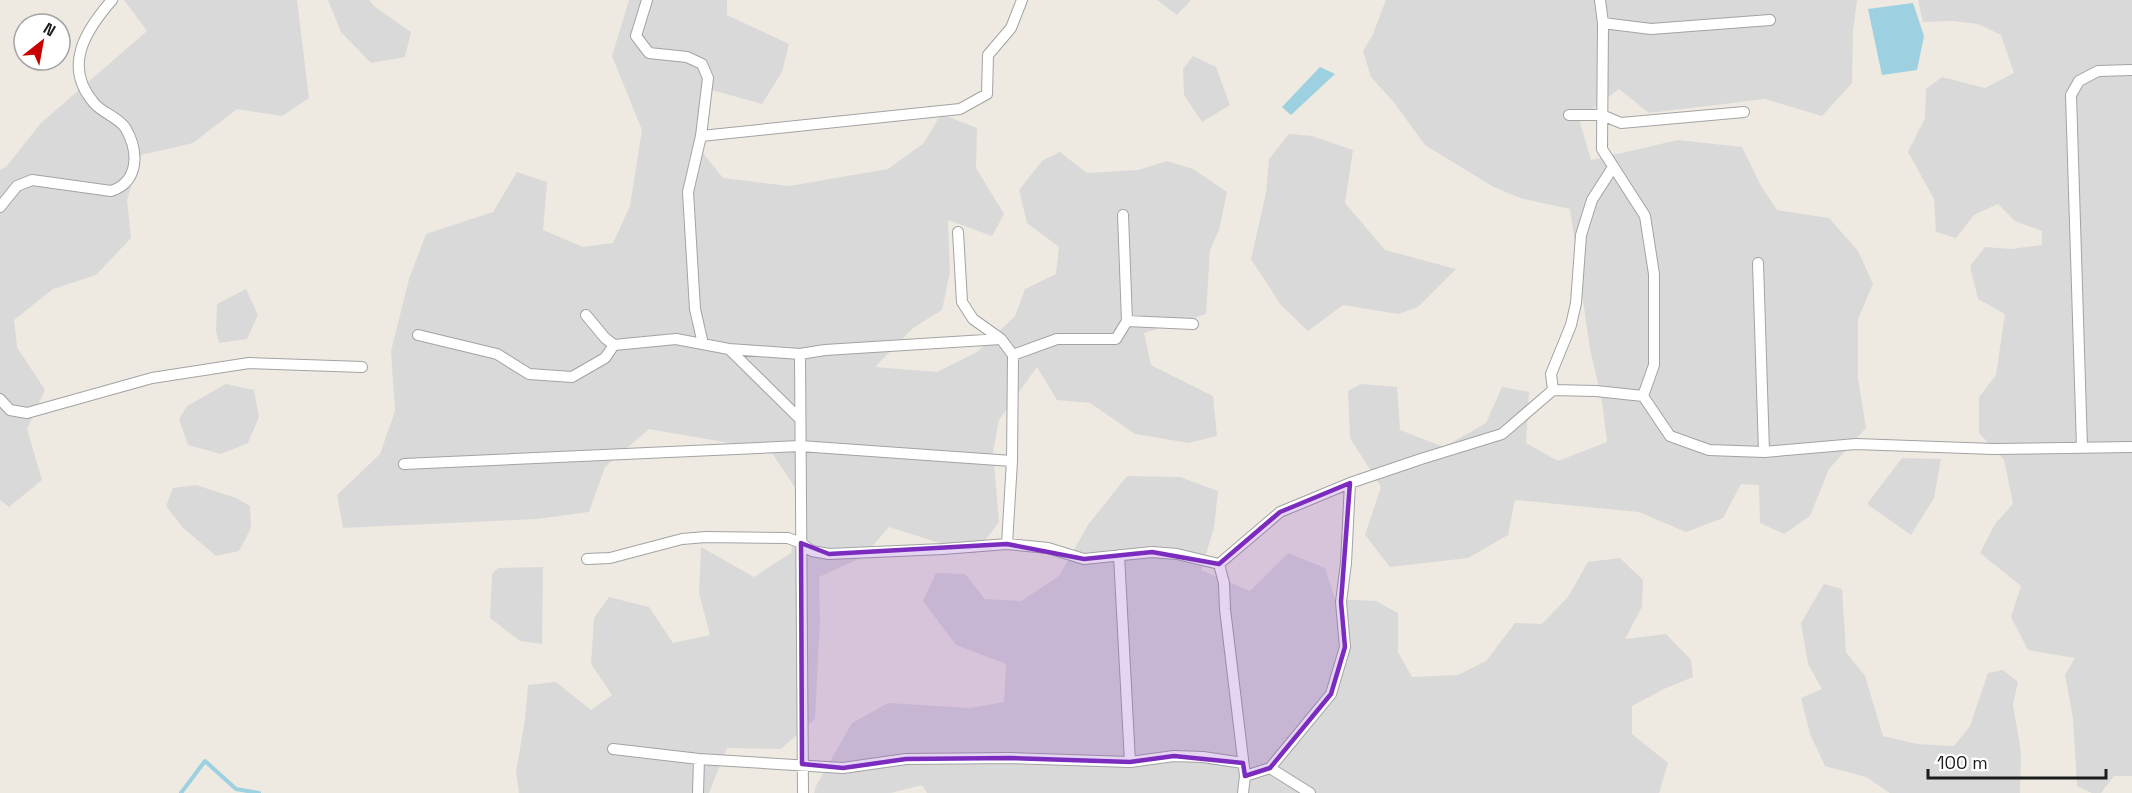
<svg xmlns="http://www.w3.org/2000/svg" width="2132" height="793" viewBox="0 0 2132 793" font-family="'Space Grotesk',sans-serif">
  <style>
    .residential { fill: #dad9d9 }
    .water { fill: #9dd0e0 }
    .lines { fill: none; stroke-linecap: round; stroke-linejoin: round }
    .stream { stroke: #9dd0e0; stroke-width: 4 }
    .minor-casing { stroke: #a3a3a3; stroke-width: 12 }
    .minor { stroke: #fff; stroke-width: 10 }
    .marked { fill: #7b2cbf; fill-opacity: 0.2; stroke: #7b2cbf; stroke-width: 4.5; stroke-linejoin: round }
  </style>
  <rect width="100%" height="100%" fill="#eeeae1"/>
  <path class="residential" d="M124,0H297L309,98L282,116L237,109L193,143L141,155L127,200L131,238L96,275L53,289L14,320L17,347L45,390L27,429L42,480L9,507L0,500V170L6,167L41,123L147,31Z
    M328,0H369L375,7L411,32L405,57L371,63L341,32Z
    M629,0H727V15L789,44L782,72L762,104L708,89L694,142L723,178L789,186L888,169L924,143L941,114L977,128L976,168L1004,214L992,236L948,220L950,272L942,310L913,328L875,367L937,372L977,352L1015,316L1025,289L1056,274L1059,247L1027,223L1019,190L1043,160L1060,152L1087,173L1138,170L1167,161L1193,169L1227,192L1219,230L1210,250L1206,314L1144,333L1151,365L1213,396L1217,436L1189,443L1135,434L1090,403L1057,400L1037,367L999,420L993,452L999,522L975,554L889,527L863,557L819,577L820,620L815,719L781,749L727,748L709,793H519L516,772L525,719L528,685L556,682L591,710L612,695L591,664L594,618L609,597L649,607L673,643L710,635L699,593L701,547L754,577L791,553L802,498L770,450L649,429L605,467L589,512L537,519L343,528L337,495L380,454L395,411L391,351L409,279L426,234L493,212L517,172L547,182L543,230L583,247L613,243L630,206L642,130L612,56Z
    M1157,0H1191L1177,15Z
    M1386,0H1857L1853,32L1852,83L1822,116L1765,99L1649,113L1619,89L1579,119L1591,160L1678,140L1742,147L1761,186L1777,210L1829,218L1858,251L1873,284L1858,319V378L1866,428L1829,469L1810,516L1784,534L1760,523L1759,485L1741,484L1723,518L1686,532L1639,512L1515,500L1508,535L1468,558L1390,567L1365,535L1381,487L1350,438L1348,391L1361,384L1397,387L1400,430L1444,447L1486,423L1502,387L1529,392L1526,443L1558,461L1607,442L1602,401L1590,349L1570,209L1520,198L1492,186L1425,145L1392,100L1371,77L1363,51L1373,34Z
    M1918,0H2132V776H2114L2101,793H2092L2077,786L2073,718L2065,675L2075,658L2028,650L2011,617L2021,586L1980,553L1995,524L2013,504L2004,460L1979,433V397L1996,375L2005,314L1978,299L1970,266L1985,247L2011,249L2042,245V231L2015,221L1998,204L1974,215L1956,238L1936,232L1934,199L1908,152L1925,118L1926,89L1942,77L1985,88L2014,73L2001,35L1978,24L1952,21L1923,22Z
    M1193,56L1216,67L1230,105L1202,122L1184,95L1183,69Z
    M1289,134L1312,136L1353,150L1345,203L1385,250L1456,269L1418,307L1398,314L1343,305L1308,331L1281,305L1251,259L1266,193L1269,159Z
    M246,289L258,315L247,339L219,343L216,331L217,304Z
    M226,384L254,390L259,417L248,443L221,454L188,445L179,419L187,406Z
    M1902,458L1941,459L1934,498L1911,535L1867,504Z
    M1127,476L1180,477L1218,491L1214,528L1201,570L1250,591L1288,553L1325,568L1335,599L1376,601L1398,613V652L1412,677L1458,675L1486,661L1515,623L1542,624L1568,597L1588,562L1620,558L1643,580L1642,607L1625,639L1666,634L1691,660L1693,677L1664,689L1632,706V734L1668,763L1659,793H927L922,785L891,793H814L816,786L852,723L888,703L970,708L1004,702L1006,664L956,645L923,601L936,573L965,574L985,599L1021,601L1059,576L1088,525Z
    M196,485L236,498L250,506L251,528L239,551L216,556L183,528L166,506L173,488Z
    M543,567L542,644L520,641L490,618L492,574L498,568Z
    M1824,584L1842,589L1846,652L1865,676L1883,736L1917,744L1954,746L1970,726L1988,673L2003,670L2018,682L2013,705L2021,752L2020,793H1890L1866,777L1825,766L1810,734L1801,698L1822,689L1808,664L1801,623Z"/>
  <path class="water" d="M1913,3L1924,36L1917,70L1882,75L1868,9Z
    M1320,67L1335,74L1291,115L1282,107Z"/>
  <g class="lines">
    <path class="stream" d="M181,793L205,761L236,789L259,793"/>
    <g class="minor-casing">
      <path id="minor" d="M647,0L636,36L649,53L687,57L702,64L708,78L701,136L688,192L695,309L703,344
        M1600,0L1603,23L1602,149L1645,216L1654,274V365L1643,396
        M1603,23L1651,29L1770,20
        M1569,115H1602L1621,123L1744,112
        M701,136L960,109L987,94L988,55L1011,28L1022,0
        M0,207L17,186L32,180L111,191C139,182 139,152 126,129C120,118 102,113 94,103C62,66 86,30 112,0
        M1123,215L1127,321
        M958,232L962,302L973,319L1001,339L1013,355L1012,461L1007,544
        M1758,263L1764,452
        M586,315L605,338L614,345L676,339L729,349L800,354L825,350L1001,339
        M418,335L497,354L529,374L572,377L605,358L614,345
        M729,349L800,419
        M800,354L803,793
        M1013,355L1057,339H1116L1127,321L1193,324
        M1553,390L1551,374L1571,325L1576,303L1581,235L1592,200L1613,167
        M0,399L10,410L27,413L152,378L249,363L362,367
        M2082,447L2071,95L2079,81L2098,71L2132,70
        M404,464L800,446L1012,461
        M1119,555L1130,762
        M587,559L610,558L682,539L706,537L788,538L801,543L812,551L829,554L943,549L1007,544L1048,548L1084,559L1152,552L1177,554L1219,564
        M613,749L699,759L843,768L906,759L1010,758L1130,762L1174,756L1203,757L1243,763
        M1270,768L1310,793
        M1245,776L1270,768L1331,694L1345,647L1341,602L1346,563L1350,483
        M698,793L699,759
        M1243,793L1245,776L1225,609L1224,583L1219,564L1280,512L1350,483L1421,459L1502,434L1553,390L1596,391L1643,396L1670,436L1709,450L1764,452L1856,444L1993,449L2132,447"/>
    </g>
    <use href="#minor" class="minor"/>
  </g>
  <path class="marked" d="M1350,483L1341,602L1345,647L1331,694L1270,768L1245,776L1243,763L1174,756L1130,762L1010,758L906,759L843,768L802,764L801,543L829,554L1007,544L1084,559L1152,552L1219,564L1280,512Z"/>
  <g transform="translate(42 42) rotate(31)"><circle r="28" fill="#ffffff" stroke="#a4a4a4" stroke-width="1.5"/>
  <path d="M0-4.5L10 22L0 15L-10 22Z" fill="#c80200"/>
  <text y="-9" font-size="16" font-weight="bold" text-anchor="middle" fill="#1c1c1c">N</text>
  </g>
  <path d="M1928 769v9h178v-9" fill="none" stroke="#1c1c1c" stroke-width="3"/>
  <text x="1937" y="769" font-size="18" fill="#1c1c1c" stroke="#ffffff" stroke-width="4.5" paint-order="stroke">100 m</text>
</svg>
